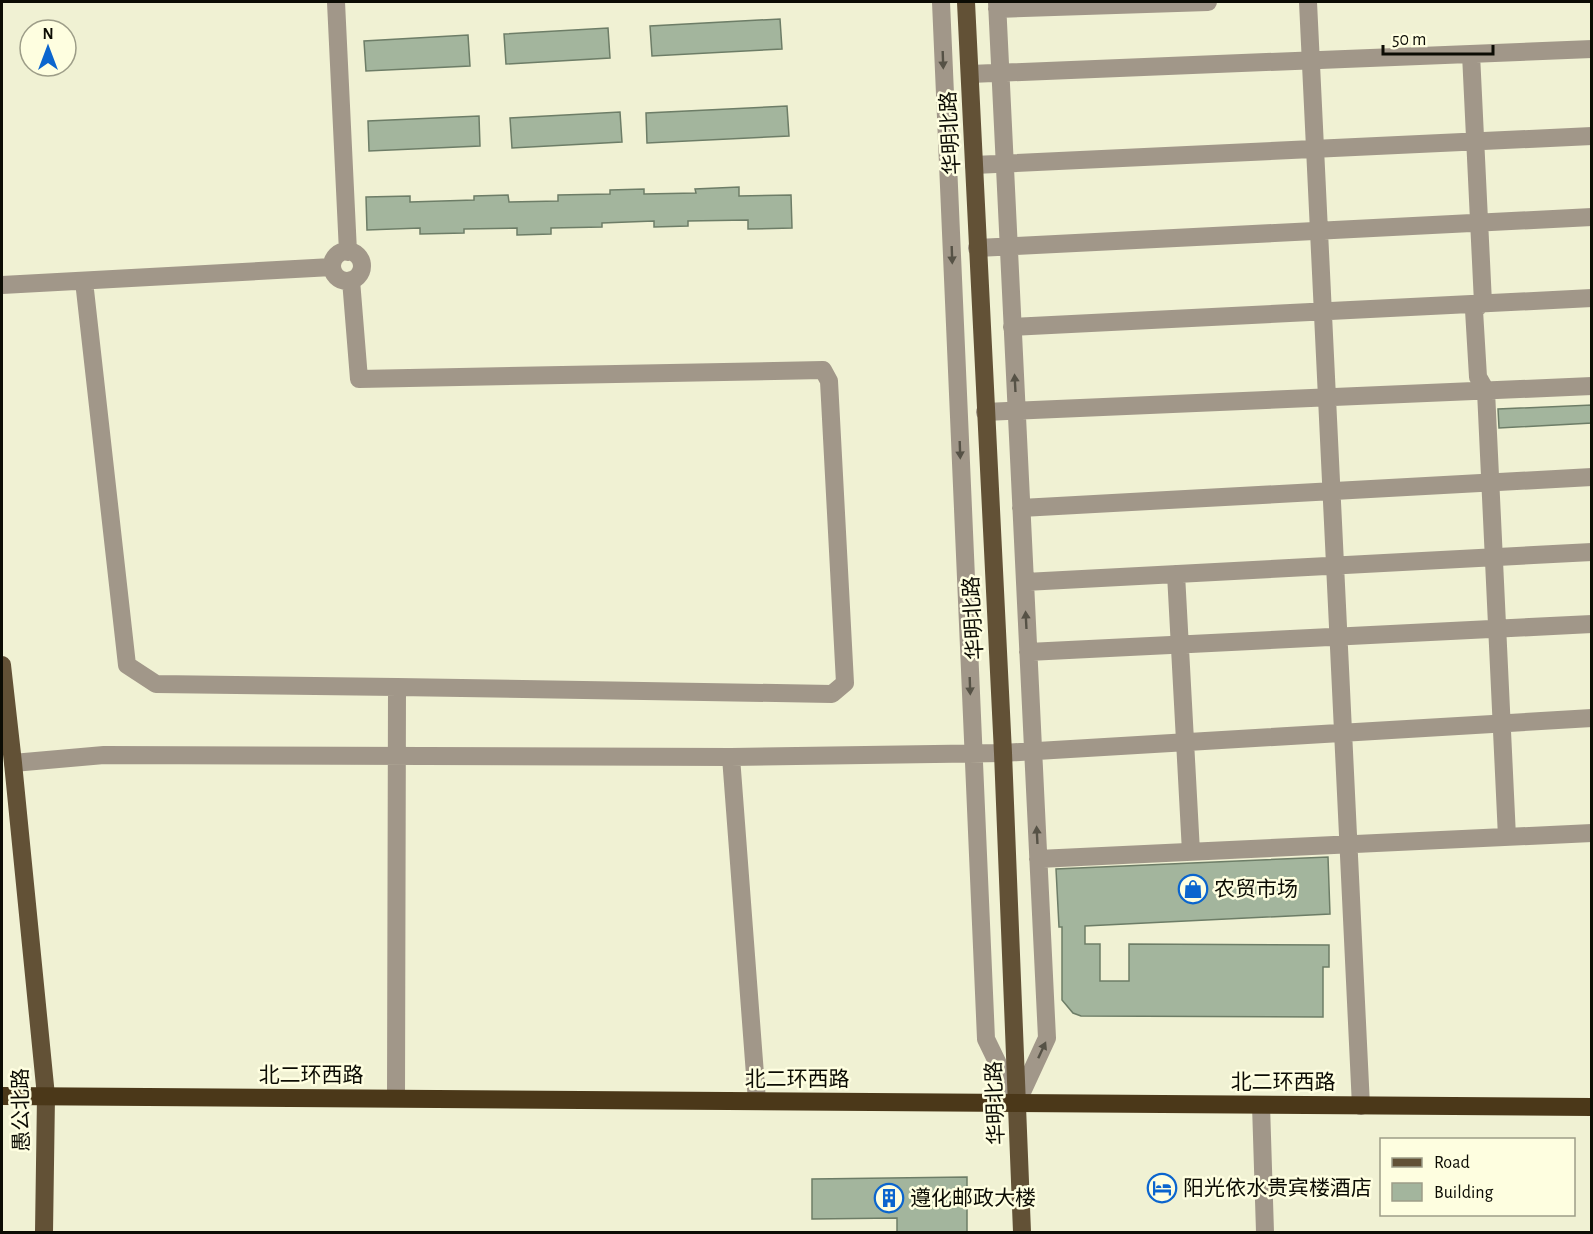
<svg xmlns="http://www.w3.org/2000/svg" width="1593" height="1234" viewBox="0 0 1593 1234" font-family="'Alegreya Sans','Noto Sans SC',sans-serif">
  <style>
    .building { fill: #a3b59d; stroke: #6d7d67; stroke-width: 1.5 }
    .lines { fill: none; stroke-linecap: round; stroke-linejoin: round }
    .minor { stroke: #a19789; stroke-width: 18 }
    .major { stroke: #625136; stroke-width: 18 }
    .highway { stroke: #4b3819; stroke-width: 18 }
    .oneway { fill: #565246 }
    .labels { text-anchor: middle; stroke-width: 5; stroke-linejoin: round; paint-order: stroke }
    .street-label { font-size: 21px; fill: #0c0c04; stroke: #fefee0 }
    .poi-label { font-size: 21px; fill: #0c0c04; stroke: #fefee0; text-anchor: start }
  </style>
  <rect width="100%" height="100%" fill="#f0f1d3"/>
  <path class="building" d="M780,19L782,49L652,56L650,26Z
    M608,28L610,58L506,64L504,34Z
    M468,35L470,66L366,71L364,41Z
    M787,106L789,136L647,143L646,113Z
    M620,112L622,142L512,148L510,118Z
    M479,116L480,146L369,151L368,121Z
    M739,187V196L791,195L792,228L748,229V220L688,221V226L654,227V221L602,223V227L551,228V234L517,235V228L464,229V233L420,234V228L367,230L366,197L410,196V202L474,200V196L508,195L509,202L558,201V195L610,194V190L644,189V194L696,193L695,189Z
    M1592,405V423L1499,428L1498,409Z
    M1328,857L1330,914L1085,926V944H1100V981H1129V944L1329,945V967H1323V1017L1081,1016L1073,1013L1062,1000V927H1059L1056,869Z
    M967,1177V1233H897V1218L812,1219V1179Z"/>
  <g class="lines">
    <path class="minor" d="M336,2L348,252
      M941,2L986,1039L1017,1103
      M997,2L1047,1038L1017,1103
      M1308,2L1361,1106
      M997,9L1208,2
      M1471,54L1483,303L1474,310L1478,377L1486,391L1507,837
      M970,74L1592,49
      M974,165L1592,136
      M977,248L1592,217
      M332 266a15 15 0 1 1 30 0a15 15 0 1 1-30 0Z
      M351,280L359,379L823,370L829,381L845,683L832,694L397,687L396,1098
      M84,281L127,665L156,684L397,687
      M2,285L332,267
      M1012,327L1592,298
      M985,412L1592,386
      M1021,508L1592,477
      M1176,574L1191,852
      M1025,582L1592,552
      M1028,652L1592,624
      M731,757L757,1101
      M13,763L104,755L731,757L1003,753L1592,718
      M1038,859L1592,833
      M1261,1105L1265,1232"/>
    <path class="major" d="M966,2L1003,753L1022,1232
      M2,665L13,763L46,1096L44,1232"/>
    <path class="highway" d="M2,1096L1592,1107"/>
  </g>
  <defs><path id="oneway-solid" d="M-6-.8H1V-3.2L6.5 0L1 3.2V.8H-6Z" transform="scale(1.5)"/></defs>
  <g class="oneway">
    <use href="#oneway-solid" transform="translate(943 60) rotate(88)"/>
    <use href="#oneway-solid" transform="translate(952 255) rotate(88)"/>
    <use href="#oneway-solid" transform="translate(1015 383) rotate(-93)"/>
    <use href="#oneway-solid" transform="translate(960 450) rotate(88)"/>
    <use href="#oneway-solid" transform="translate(1026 620) rotate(-93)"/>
    <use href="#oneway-solid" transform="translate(970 686) rotate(88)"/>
    <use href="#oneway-solid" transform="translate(1037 835) rotate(-93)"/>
    <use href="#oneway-solid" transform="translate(1042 1050) rotate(-65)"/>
  </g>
  <defs>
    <g id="shop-ring" transform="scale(1.5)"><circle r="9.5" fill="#fefee0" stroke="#0b65ce" stroke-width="1.5"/><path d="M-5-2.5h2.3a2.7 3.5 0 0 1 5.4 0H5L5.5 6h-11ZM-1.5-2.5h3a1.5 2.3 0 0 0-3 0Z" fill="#0b65ce"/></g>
    <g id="hotel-ring" transform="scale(1.5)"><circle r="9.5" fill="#fefee0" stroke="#0b65ce" stroke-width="1.5"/><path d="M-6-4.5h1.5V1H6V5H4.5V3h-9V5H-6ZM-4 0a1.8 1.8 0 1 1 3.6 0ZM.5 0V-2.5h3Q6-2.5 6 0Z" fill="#0b65ce"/></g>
    <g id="building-ring" transform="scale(1.5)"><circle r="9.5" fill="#fefee0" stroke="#0b65ce" stroke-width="1.5"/><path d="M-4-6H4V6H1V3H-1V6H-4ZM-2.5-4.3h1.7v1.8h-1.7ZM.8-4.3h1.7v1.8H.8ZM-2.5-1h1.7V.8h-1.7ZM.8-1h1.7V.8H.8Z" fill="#0b65ce"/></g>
  </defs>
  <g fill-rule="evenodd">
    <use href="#shop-ring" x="1193" y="889"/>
    <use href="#hotel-ring" x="1162" y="1188"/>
    <use href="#building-ring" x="889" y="1198"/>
  </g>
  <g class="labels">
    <g class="street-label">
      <text transform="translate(950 133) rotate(-93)" y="7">华明北路</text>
      <text transform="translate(973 618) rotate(-93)" y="7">华明北路</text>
      <text x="311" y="1082">北二环西路</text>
      <text x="797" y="1086">北二环西路</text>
      <text x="1283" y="1089">北二环西路</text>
      <text transform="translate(995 1103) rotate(-92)" y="7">华明北路</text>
      <text transform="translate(21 1110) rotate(-91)" y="7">愚公北路</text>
    </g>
    <g class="poi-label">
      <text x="1214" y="896">农贸市场</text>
      <text x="1183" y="1195">阳光依水贵宾楼酒店</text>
      <text x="910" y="1205">遵化邮政大楼</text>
    </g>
  </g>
  <rect width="1593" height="1234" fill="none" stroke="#0c0c04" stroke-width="6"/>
  <rect x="1380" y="1138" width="195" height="78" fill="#fefee0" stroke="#9d9d88" stroke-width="1.5"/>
  <rect x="1392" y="1158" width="30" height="9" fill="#625136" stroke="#9d9d88" stroke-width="1.5"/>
  <text x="1434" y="1168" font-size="18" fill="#0c0c04">Road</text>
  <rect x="1392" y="1183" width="30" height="18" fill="#a3b59d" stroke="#9d9d88" stroke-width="1.5"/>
  <text x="1434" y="1198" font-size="18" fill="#0c0c04">Building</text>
  <g transform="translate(48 48)"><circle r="28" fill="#fefee0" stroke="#9d9d88" stroke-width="1.5"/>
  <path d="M0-4.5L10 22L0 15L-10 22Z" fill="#0b65ce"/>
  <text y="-9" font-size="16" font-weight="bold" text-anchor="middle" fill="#0c0c04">N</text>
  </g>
  <path d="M1383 45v9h110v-9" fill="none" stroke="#0c0c04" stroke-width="3"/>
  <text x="1392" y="45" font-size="18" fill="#0c0c04" stroke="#fefee0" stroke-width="4.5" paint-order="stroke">50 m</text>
</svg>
